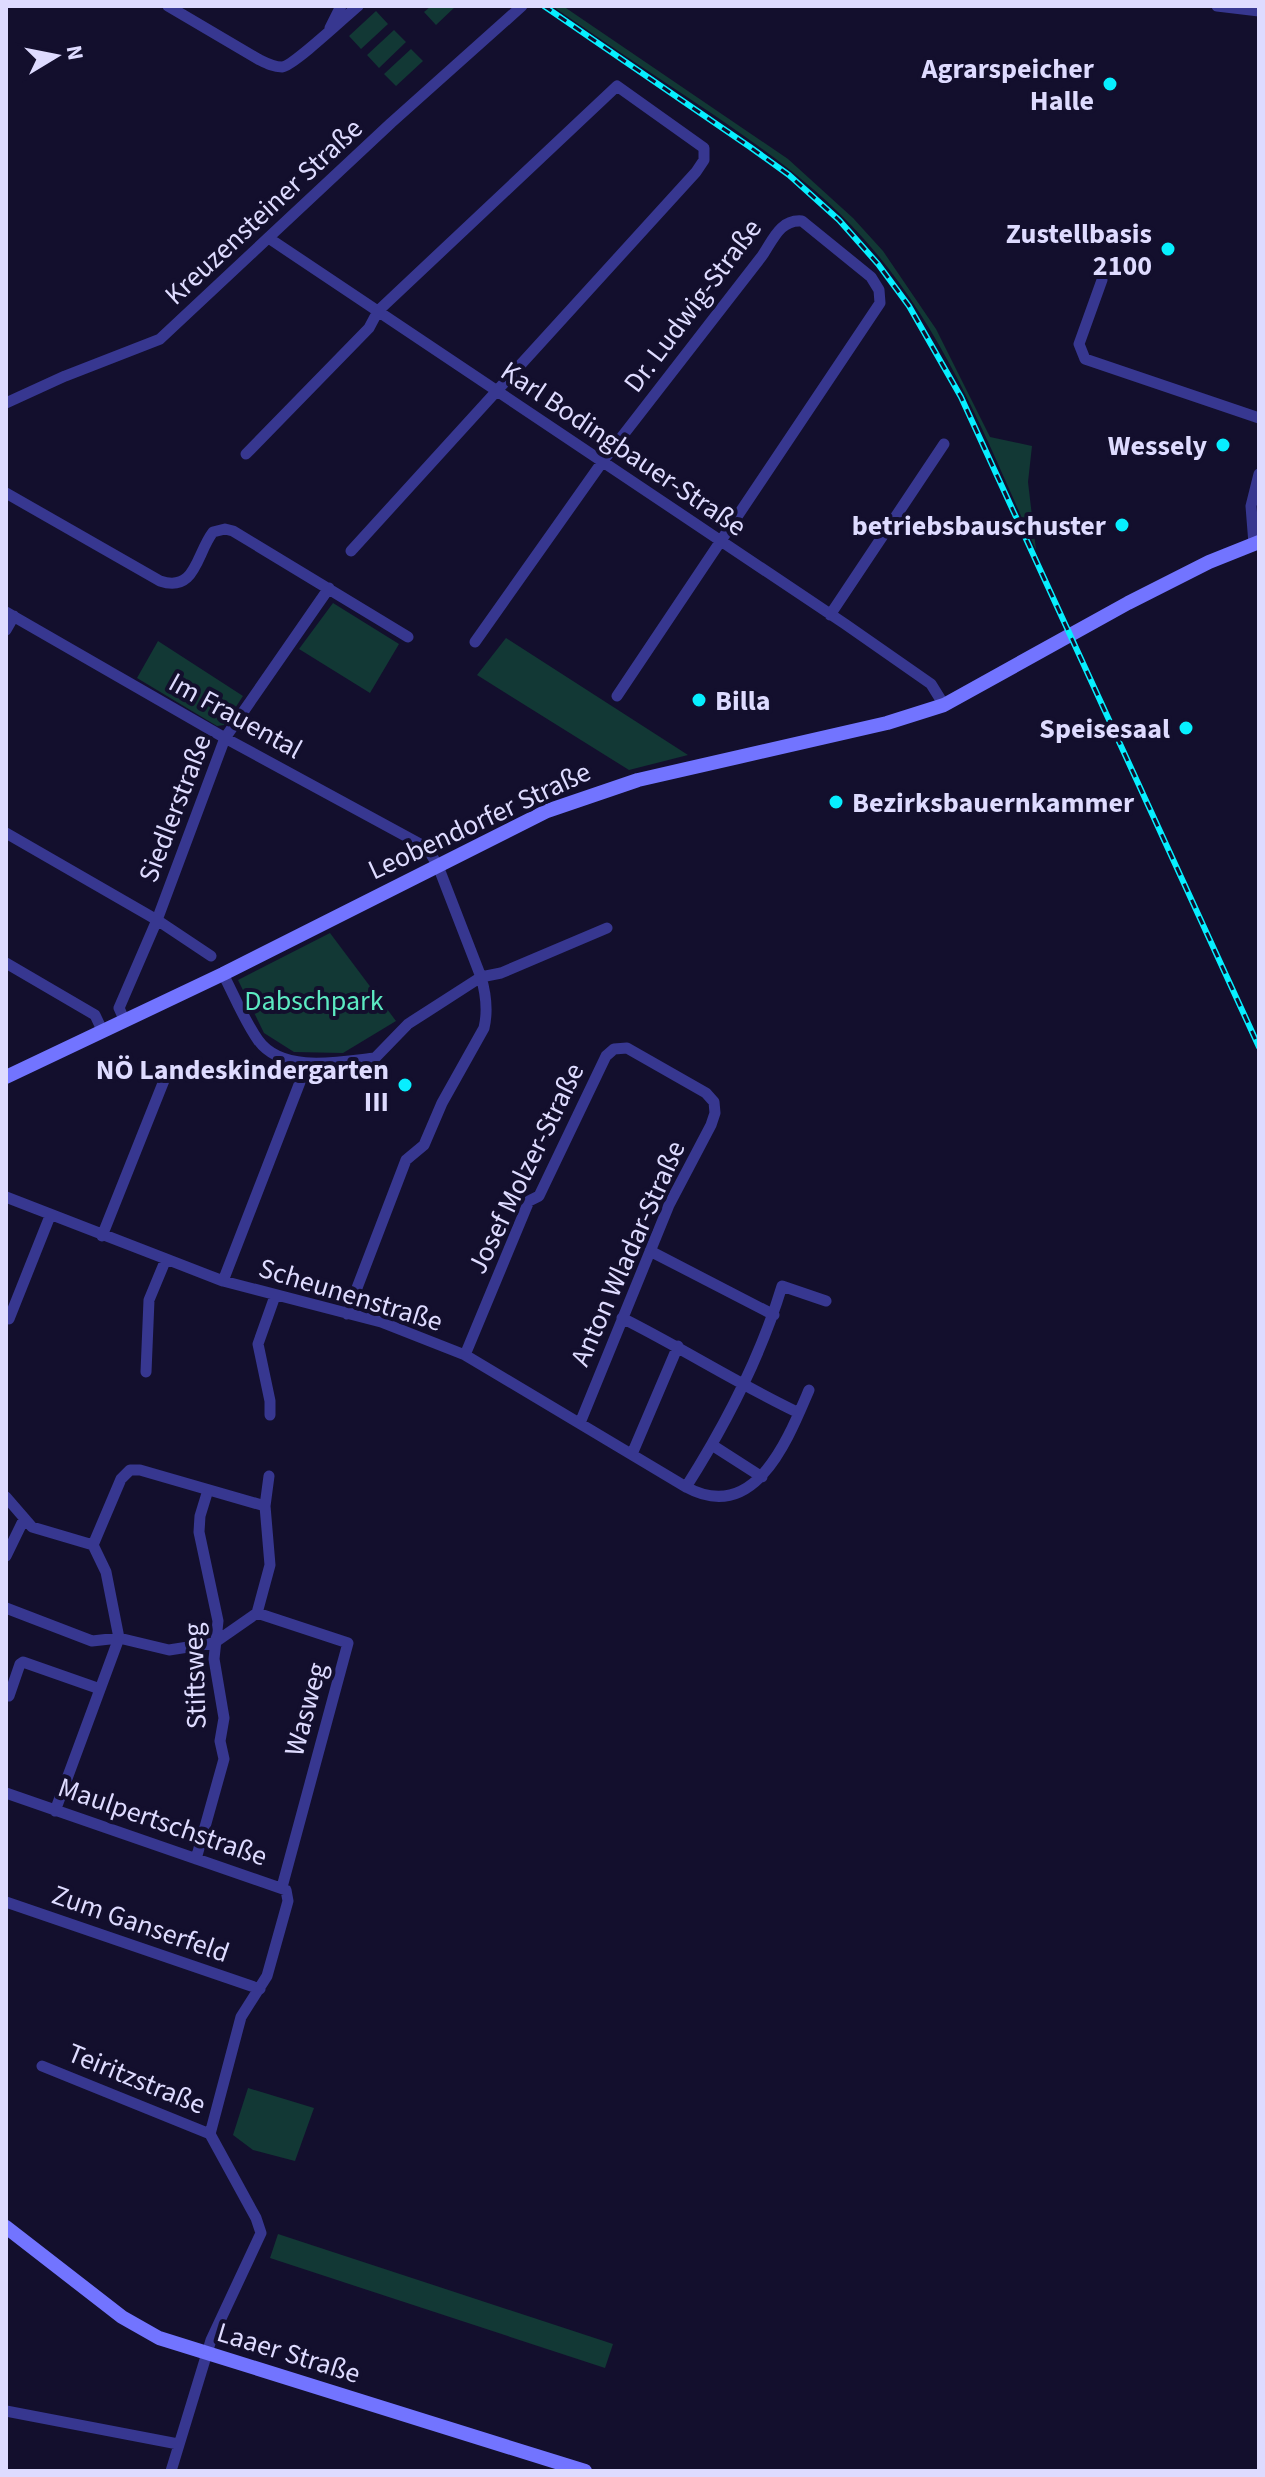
<svg xmlns="http://www.w3.org/2000/svg" width="1265" height="2477" viewBox="0 0 1265 2477" font-family="'Source Sans 3',sans-serif">
  <style>
    .green { fill: #123835 }
    .lines { fill: none; stroke-linecap: round; stroke-linejoin: round }
    .street { stroke: #373790; stroke-width: 11 }
    .secondary { stroke: #7274ff; stroke-width: 14 }
    .rail-casing { stroke: #07efff; stroke-width: 6 }
    .rail { stroke: #130f2d; stroke-width: 3; stroke-dasharray: 9; stroke-linecap: butt }
    .poi-dot { fill: #07efff; stroke: #130f2d; stroke-width: 3 }
    .labels { text-anchor: middle; stroke-width: 8; stroke-linejoin: round; paint-order: stroke }
    .poi-label { font-size: 28px; font-weight: bold; fill: #dedbff; stroke: #130f2d; text-anchor: end }
    .street-label { font-size: 28px; fill: #dedbff; stroke: #130f2d }
    .park-label { font-size: 28px; fill: #5ceac2; stroke: #130f2d }
  </style>
  <rect width="100%" height="100%" fill="#130f2d"/>
  <path class="green" d="M431,6H456L436,25L424,12Z
    M552,6H563L788,159L853,218L883,251L936,329L990,437L1032,446L1028,482L1036,550C988,442 944,328 863,238C814,183 754,142 693,101C646,70 599,38 552,6Z
    M376,11L388,24L361,49L349,36Z
    M394,30L406,42L379,68L367,55Z
    M411,49L423,61L396,86L384,74Z
    M333,603L399,644L370,693L299,649Z
    M506,638L688,755L629,770L477,675Z
    M158,641L243,696L224,725L217,726L137,678Z
    M330,933L396,1021L343,1053L294,1052L264,1033L238,980Z
    M248,2088L314,2108L295,2161L253,2150L233,2135Z
    M278,2234L613,2344L605,2368L270,2258Z"/>
  <g class="lines">
    <path class="street" d="M168,6L258,59C266,63 273,67 282,67C293,66 346,16 358,6
      M1217,6L1259,11
      M330,28L341,6
      M270,239L845,624L931,684L944,705
      M1102,280L1079,344L1085,359L1259,418
      M6,403L65,376L160,339L391,123L522,6
      M246,454L369,328L378,311L617,86L704,148V160L696,172L351,551
      M6,493L160,581C196,593 196,554 213,532L225,529L233,531L408,637
      M1254,544L1251,506L1259,474
      M6,612L225,738L422,845L429,851L438,866L481,977C486,994 488,1011 484,1028L442,1103L424,1145L406,1160L347,1314
      M830,615L944,444
      M6,630L14,616
      M475,642L603,461L762,256C773,240 780,219 802,221L871,277L879,290L880,303L617,696
      M6,833L157,920L211,956
      M6,963L95,1015L102,1030
      M223,974C234,995 244,1020 258,1040C282,1074 340,1062 375,1058L408,1024L481,977L501,973L607,928
      M124,1019L119,1008L157,920L225,738L329,588
      M6,1197L223,1281L381,1322L465,1355L686,1487C755,1525 788,1439 809,1390
      M102,1236L165,1078
      M650,1251L774,1315
      M223,1281L307,1064
      M622,1318C682,1348 738,1384 799,1413
      M9,1319L50,1216
      M465,1355L529,1201L539,1196L606,1056L614,1049L627,1048L706,1093L714,1102L715,1113L711,1125L669,1205L580,1423
      M146,1372L149,1300L166,1259
      M270,1415V1401L258,1344L275,1296
      M712,1445L762,1477
      M632,1454L678,1346
      M686,1487C726,1424 760,1359 782,1286L826,1301
      M6,1497L32,1527L93,1545
      M93,1545L121,1479L130,1470H140L265,1506
      M6,1556L24,1519
      M6,1608L92,1641L119,1638L169,1650L214,1643L257,1613L348,1643L282,1887
      M257,1613L270,1565L265,1506L269,1476
      M9,1696L20,1664L23,1662L100,1689
      M6,1793L286,1890L288,1901L267,1976L241,2017L210,2134
      M55,1811L119,1638L106,1572L93,1545
      M196,1859L224,1759L220,1741L224,1718L214,1659L218,1621L199,1532L200,1516L208,1490
      M6,1902L260,1989
      M42,2066L210,2134L256,2218L261,2233L211,2340L171,2471
      M6,2411L178,2444"/>
    <path class="secondary" d="M6,1077L223,974L547,811L638,780L887,723L944,705L1128,603L1209,562L1259,542
      M6,2227L122,2317L159,2338L585,2471"/>
    <g class="rail-casing">
      <path id="rail" d="M544,6L750,147L789,175L839,220L878,264L909,306L961,397L1259,1047"/>
    </g>
    <use href="#rail" class="rail"/>
  </g>
  <g class="poi-dot">
    <circle cx="1110" cy="84" r="8"/>
    <circle cx="1168" cy="249" r="8"/>
    <circle cx="1223" cy="445" r="8"/>
    <circle cx="1122" cy="525" r="8"/>
    <circle cx="699" cy="700" r="8"/>
    <circle cx="1186" cy="728" r="8"/>
    <circle cx="836" cy="802" r="8"/>
    <circle cx="405" cy="1085" r="8"/>
  </g>
  <g class="labels">
    <g class="poi-label">
      <text x="1094" y="78">Agrarspeicher<tspan x="1094" dy="32">Halle</tspan></text>
      <text x="1152" y="243">Zustellbasis<tspan x="1152" dy="32">2100</tspan></text>
      <text x="1207" y="455">Wessely</text>
      <text x="1106" y="535">betriebsbauschuster</text>
      <text x="715" y="710" text-anchor="start">Billa</text>
      <text x="1170" y="738">Speisesaal</text>
      <text x="852" y="812" text-anchor="start">Bezirksbauernkammer</text>
      <text x="389" y="1079">NÖ Landeskindergarten<tspan x="389" dy="32">III</tspan></text>
    </g>
    <g class="street-label">
      <text transform="translate(263 211) rotate(-43)" y="10">Kreuzensteiner Straße</text>
      <text transform="translate(692 305) rotate(-53)" y="10">Dr. Ludwig-Straße</text>
      <text transform="translate(624 448) rotate(34)" y="10">Karl Bodingbauer-Straße</text>
      <text transform="translate(236 715) rotate(29)" y="10">Im Frauental</text>
      <text transform="translate(174 808) rotate(-69)" y="10">Siedlerstraße</text>
      <text transform="translate(479 820) rotate(-25)" y="10">Leobendorfer Straße</text>
      <text transform="translate(525 1168) rotate(-64)" y="10">Josef Molzer-Straße</text>
      <text transform="translate(627 1253) rotate(-66)" y="10">Anton Wladar-Straße</text>
      <text transform="translate(351 1294) rotate(17)" y="10">Scheunenstraße</text>
      <text transform="translate(194 1676) rotate(-92)" y="10">Stiftsweg</text>
      <text transform="translate(305 1709) rotate(-75)" y="10">Wasweg</text>
      <text transform="translate(163 1821) rotate(19)" y="10">Maulpertschstraße</text>
      <text transform="translate(141 1923) rotate(19)" y="10">Zum Ganserfeld</text>
      <text transform="translate(137 2078) rotate(22)" y="10">Teiritzstraße</text>
      <text transform="translate(289 2352) rotate(17)" y="10">Laaer Straße</text>
    </g>
    <g class="park-label">
      <text x="314" y="1010">Dabschpark</text>
    </g>
  </g>
  <rect width="1265" height="2477" fill="none" stroke="#dedbff" stroke-width="16"/>
  <g transform="translate(56 56) rotate(80)" stroke="#130f2d" stroke-width="6" paint-order="stroke">
  <path d="M0-6L14 30L0 20L-14 30Z" fill="#dedbff"/>
  <text y="-12" font-size="22" font-weight="bold" text-anchor="middle" fill="#dedbff">N</text>
  </g>
</svg>
